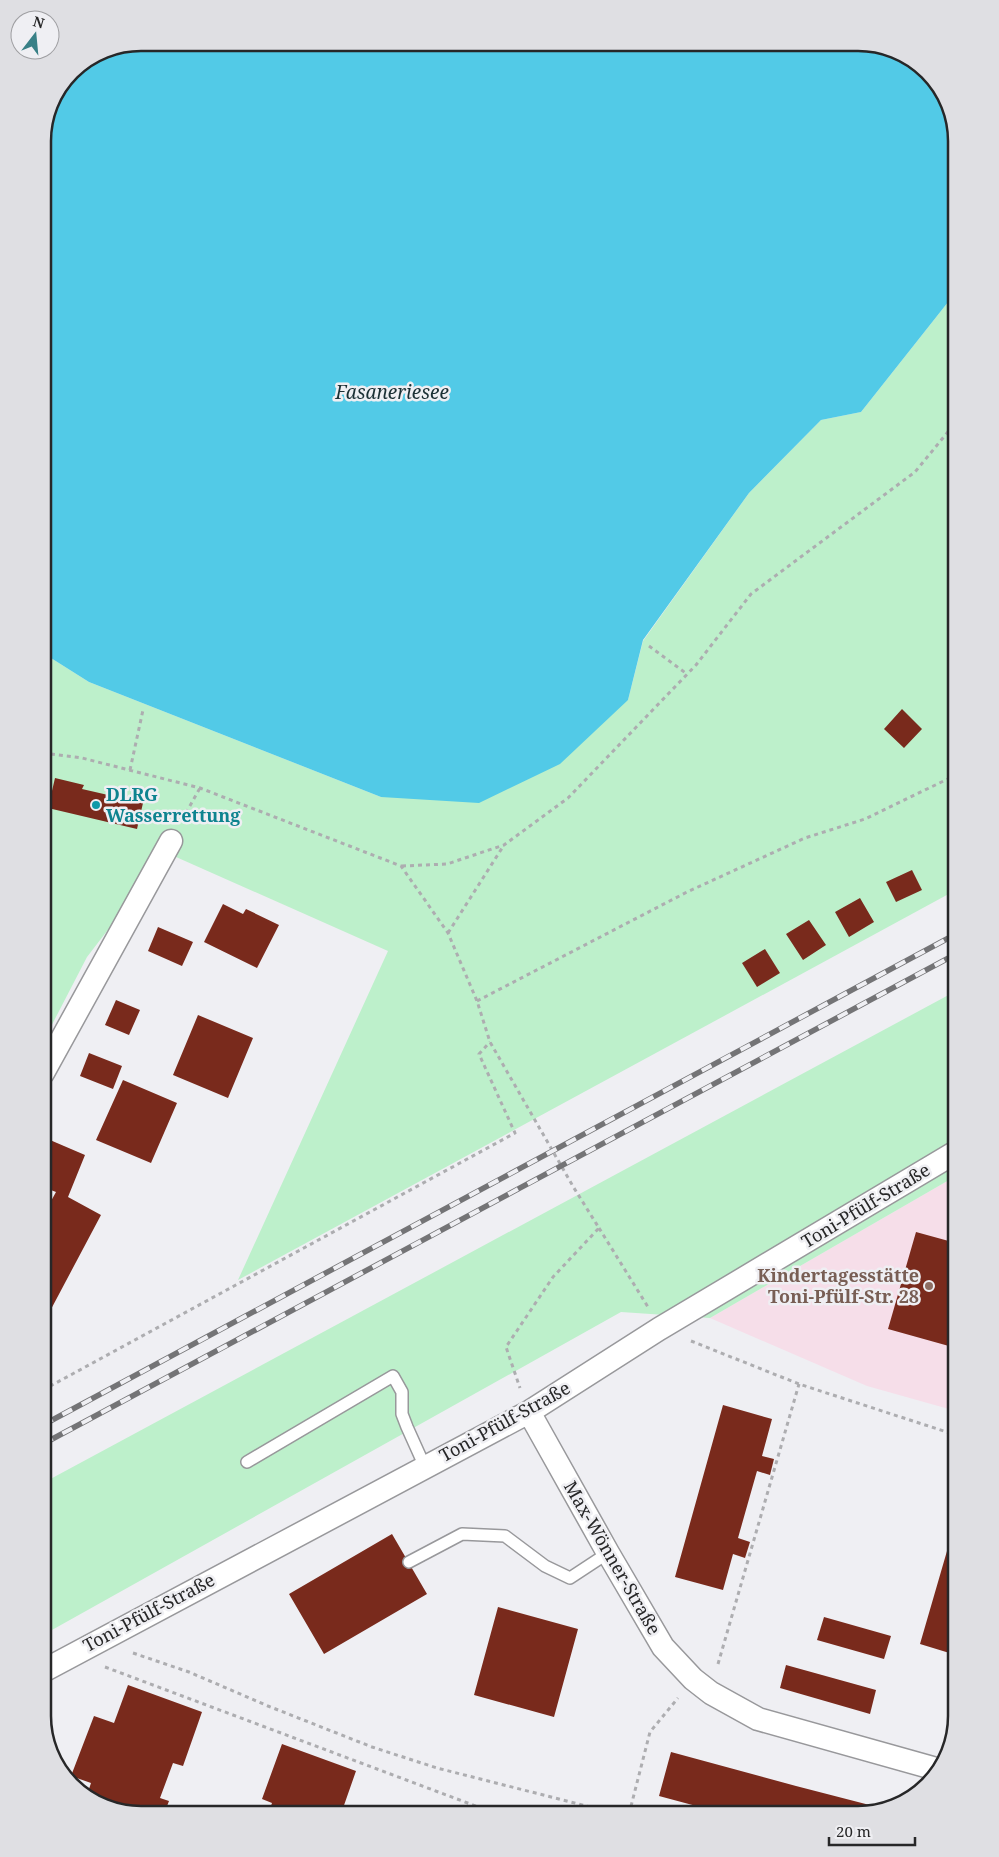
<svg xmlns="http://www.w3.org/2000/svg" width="999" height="1857" viewBox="0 0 999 1857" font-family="'Noto Serif',serif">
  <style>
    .education { fill: #f6dee9 }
    .green { fill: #bdf0cb }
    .water { fill: #52cae7 }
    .building { fill: #792a1c }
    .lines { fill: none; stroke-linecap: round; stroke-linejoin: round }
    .lane-casing { stroke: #98989b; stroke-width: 14 }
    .street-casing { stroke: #98989b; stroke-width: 25 }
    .path { stroke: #adadb0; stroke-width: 3; stroke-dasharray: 4 4; stroke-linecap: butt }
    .lane { stroke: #fff; stroke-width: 11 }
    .street { stroke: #fff; stroke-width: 22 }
    .rail-casing { stroke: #747476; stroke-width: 5.5 }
    .rail { stroke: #efeff3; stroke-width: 4; stroke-dasharray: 11; stroke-linecap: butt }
    .culture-dot { fill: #0f9aa8; stroke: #efeff3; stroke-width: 2 }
    .education-dot { fill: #8d6e63; stroke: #efeff3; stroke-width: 2 }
    .labels { text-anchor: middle; stroke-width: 5; stroke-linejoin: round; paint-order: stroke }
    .culture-label { font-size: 18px; font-weight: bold; fill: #0d838f; stroke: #efeff3; text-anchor: start }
    .street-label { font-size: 18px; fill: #272728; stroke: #efeff3 }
    .education-label { font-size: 18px; font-weight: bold; fill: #785e54; stroke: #efeff3; text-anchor: end }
    .water-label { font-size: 19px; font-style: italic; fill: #1b3035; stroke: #efeff3 }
    .rim { fill: none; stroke: #272728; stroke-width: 2.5 }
  </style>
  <rect width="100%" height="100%" fill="#efeff3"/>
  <path class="education" d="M956,1176V1411L867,1386L710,1318Z"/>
  <path class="green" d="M956,292V890L238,1280L388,951L167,853L87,957L43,1042V653L89,682L381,797L628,700L643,641L749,493L821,420L861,412Z
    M956,991V1176L710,1318L621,1312L43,1635V1483Z"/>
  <path class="water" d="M141,43H865L913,59L949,103L956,141V292L861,412L821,420L749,493L643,640L628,700L560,764L479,803L381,797L89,682L43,653V135L50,103L72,71L104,50Z"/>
  <path class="building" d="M902,709L922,729L904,748L884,729Z
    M55,778L84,785L82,789L143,803L137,829L48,808Z
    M956,844V862L949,848Z
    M912,870L922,890L896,902L886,882Z
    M860,898L874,922L849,937L835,912Z
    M223,904L243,914L246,909L279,925L257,968L204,942Z
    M809,920L826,945L803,960L786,934Z
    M158,927L193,942L182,966L148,951Z
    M765,949L780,973L757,987L742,963Z
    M116,1000L140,1010L129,1035L105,1025Z
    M198,1015L253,1038L228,1098L173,1075Z
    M89,1053L122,1066L113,1089L80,1076Z
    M123,1080L177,1103L151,1163L96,1140Z
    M43,1137L85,1155L68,1197L101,1215L49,1313L43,1309V1211L45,1212L56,1192L43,1187Z
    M916,1232L956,1243V1348L888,1329Z
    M723,1405L772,1419L762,1456L774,1459L770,1475L757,1471L738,1538L750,1542L745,1558L733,1554L723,1590L675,1577Z
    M956,1520V1655L920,1644Z
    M392,1534L427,1594L324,1654L289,1594Z
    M498,1607L578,1629L554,1717L474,1695Z
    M824,1617L891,1636L884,1659L817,1640Z
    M786,1665L876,1690L870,1714L780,1688Z
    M128,1685L202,1712L183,1766L173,1763L160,1798L169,1801L164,1814H135L86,1798L91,1783L71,1776L94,1716L114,1723Z
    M282,1744L356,1771L342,1811L350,1814H268L272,1803L262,1799Z
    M671,1752L796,1786L885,1809L858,1814H726L659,1796Z"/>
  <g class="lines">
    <g class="lane-casing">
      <path id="lane" d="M247,1462L393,1376L402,1392V1414L407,1427L425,1467
        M409,1562L462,1534L505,1536L545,1566L570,1578L608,1553"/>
    </g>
    <g class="street-casing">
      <path id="street" d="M43,1073L171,841
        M529,1412L608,1553L663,1647L693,1679L711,1693L758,1719L940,1770
        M43,1671L529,1412L659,1329L956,1152"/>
    </g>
    <path class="path" d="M649,646L687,674
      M43,753L82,758L200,788L401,866L448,933L477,1001L490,1042L574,1188L599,1228L553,1277L506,1347L520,1388
      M130,770L143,710
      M182,820L200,788
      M402,866L447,864L504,845L568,798L696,665L751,594L915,472L956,422
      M448,933L504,845
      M477,1001L687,892L805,838L865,819L956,775
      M599,1228L648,1307
      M691,1341L799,1384L956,1435
      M43,1390L515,1133L479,1054L490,1042
      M133,1653L189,1672L268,1706L372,1747L437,1768L618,1814
      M718,1664L799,1384
      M105,1667L497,1814
      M629,1814L650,1732L678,1698"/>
    <use href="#lane" class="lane"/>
    <use href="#street" class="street"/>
    <g class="rail-casing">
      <path id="rail" d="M43,1425L956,934
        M43,1444L956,954"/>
    </g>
    <use href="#rail" class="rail"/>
  </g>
  <circle class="culture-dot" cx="96" cy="805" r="5"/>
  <circle class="education-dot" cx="929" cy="1286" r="5"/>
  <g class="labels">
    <g class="culture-label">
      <text x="106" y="801">DLRG<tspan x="106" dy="21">Wasserrettung</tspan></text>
    </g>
    <g class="street-label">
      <text transform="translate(866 1206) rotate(-31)" y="6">Toni-Pfülf-Straße</text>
      <text transform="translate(505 1422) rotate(-29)" y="6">Toni-Pfülf-Straße</text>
      <text transform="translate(612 1558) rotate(60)" y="6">Max-Wönner-Straße</text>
      <text transform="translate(149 1613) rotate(-28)" y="6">Toni-Pfülf-Straße</text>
    </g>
    <g class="education-label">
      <text x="919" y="1282">Kindertagesstätte<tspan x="919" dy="21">Toni-Pfülf-Str. 28</tspan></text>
    </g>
    <g class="water-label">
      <text x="392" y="399">Fasaneriesee</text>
    </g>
  </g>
  <path d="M0 0H999V1857H0ZM141 51H858A90 90 0 0 1 948 141V1716A90 90 0 0 1 858 1806H141A90 90 0 0 1 51 1716V141A90 90 0 0 1 141 51Z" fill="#dfdfe3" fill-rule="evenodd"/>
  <path class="rim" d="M141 51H858A90 90 0 0 1 948 141V1716A90 90 0 0 1 858 1806H141A90 90 0 0 1 51 1716V141A90 90 0 0 1 141 51Z"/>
  <g transform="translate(35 35) rotate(16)"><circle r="24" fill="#efeff3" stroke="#9f9fa2"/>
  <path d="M0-4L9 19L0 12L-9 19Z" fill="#388086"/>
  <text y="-8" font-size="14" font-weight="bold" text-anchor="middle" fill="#272728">N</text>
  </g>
  <path d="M829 1837v8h86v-8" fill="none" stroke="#272728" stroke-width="2.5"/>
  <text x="836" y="1837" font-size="15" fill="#272728" stroke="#efeff3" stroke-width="4" paint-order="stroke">20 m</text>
</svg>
